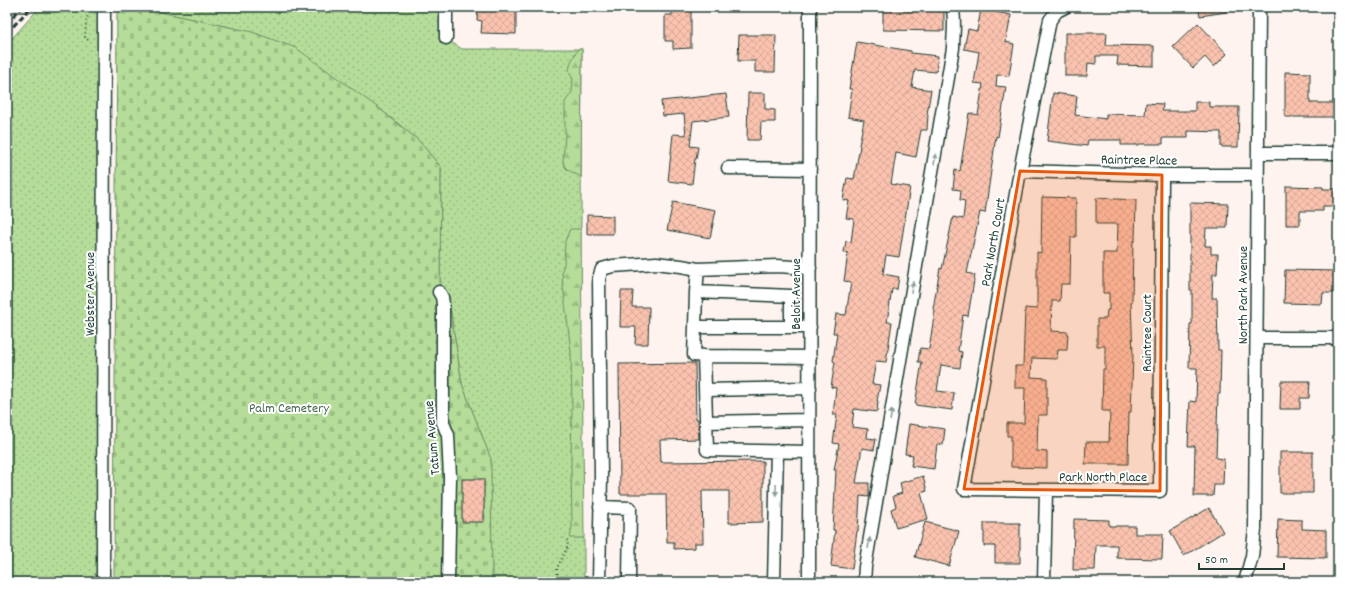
<svg xmlns="http://www.w3.org/2000/svg" width="1345" height="589" viewBox="0 0 1345 589" font-family="Dekko,sans-serif">
  <style>
    .grass { fill: url(#grass-dots); stroke: #6a8d66 }
    .forest { fill: url(#forest-firs); stroke: #6a8d66 }
    .cemetery { fill: url(#cemetery-stones); stroke: #6a8d66 }
    .building { fill: url(#building-cross-hatch); stroke: #1f3d34 }
    .lines { fill: none; stroke-linecap: round; stroke-linejoin: round }
    .minor-casing { stroke: #1f3d34; stroke-width: 15 }
    .path { stroke: #1f3d34; stroke-width: 2; stroke-dasharray: 1 3; stroke-linecap: butt }
    .minor { stroke: #fff; stroke-width: 12 }
    .rail { stroke: #1f3d34; stroke-width: 3; stroke-dasharray: 6 3; stroke-linecap: butt }
    .oneway { fill: #8f9e9a }
    .marked { fill: #e8590c; fill-opacity: 0.2; stroke: #e8590c; stroke-width: 3; stroke-linejoin: round }
    .labels { text-anchor: middle; stroke-width: 4; stroke-linejoin: round; paint-order: stroke }
    .street-label { font-size: 14px; fill: #1f3d34; stroke: #fff }
    .park-label { font-size: 14px; fill: #44654d; stroke: #fff }
  </style>
  <defs>
    <pattern id="grass-dots" width="8" height="8" patternUnits="userSpaceOnUse"><rect width="8" height="8" fill="#b5dd99"/><path d="M2 2h.1M6 6h.1" fill="none" stroke="#9bbf84" stroke-width="1.8" stroke-linecap="round"/></pattern>
    <pattern id="forest-firs" width="22" height="20" patternUnits="userSpaceOnUse"><rect width="22" height="20" fill="#b5dd99"/><path d="M5 1l3.5 6h-7zM16 11l3.5 6h-7z" fill="#9bbf84"/></pattern>
    <pattern id="cemetery-stones" width="16" height="16" patternUnits="userSpaceOnUse"><rect width="16" height="16" fill="#b5dd99"/><path d="M2 7V4a2 2 0 0 1 4 0v3zM10 15v-3a2 2 0 0 1 4 0v3z" fill="#9bbf84"/></pattern>
    <pattern id="building-cross-hatch" width="8" height="8" patternUnits="userSpaceOnUse"><rect width="8" height="8" fill="#fbc3af"/><path d="M0 0l8 8M0 8l8-8" fill="none" stroke="#d7a897"/></pattern>
  </defs>
  <rect width="100%" height="100%" fill="#fef3ef"/>
  <filter id="ink" filterUnits="userSpaceOnUse"><feTurbulence type="fractalNoise" baseFrequency=".025" numOctaves="2"/><feDisplacementMap in="SourceGraphic" scale="8" xChannelSelector="R" yChannelSelector="G"/><feConvolveMatrix kernelMatrix="1 2 1 2 8 2 1 2 1" color-interpolation-filters="sRGB"/></filter>
  <g filter="url(#ink)">
    <path class="grass" d="M40,7H98L97,582H7V44Z
      M137,7H441V42H451L462,49H582L579,537L584,538V581L579,580L578,582H492L488,452L462,384L449,301L440,286L441,167L418,140L380,109L252,32Z"/>
    <path class="forest" d="M578,49H582L581,177L568,170L565,167L563,161L565,135V102L572,92L573,80L569,70L571,62Z
      M570,229H581L584,538H570L572,526L571,464L572,410L571,352L563,286L562,270L564,265L565,241Z"/>
    <path class="cemetery" d="M117,7H137L252,32L296,48L380,109L418,140L441,167L440,286L449,301L462,384L491,459L492,582L114,580Z"/>
    <path class="building" d="M478,7H516V34L481,33L482,21L477,20Z
      M672,7H691V48L673,49V41H665V15H672Z
      M1198,7H1226V12L1200,16Z
      M883,9L944,11V31L883,30Z
      M981,9L1011,15L1006,42L1014,44L1009,76L997,75L996,86L1006,87L998,137L996,136L985,213L980,212L967,273L975,275L968,316L963,315L958,351L962,352L960,368L941,365L937,391L954,393L952,410L915,405L922,362H918L920,348L929,349L935,310L933,309L940,268L942,269L953,217L963,219L965,201L960,200L961,190L953,189L955,170L960,171L969,113L978,115L983,84L974,83L979,52L964,49L968,29L977,31Z
      M1198,23L1227,54L1214,67L1205,57L1193,68L1173,47Z
      M1065,33H1107L1106,45L1154,46V66L1117,65L1118,56H1096V64L1088,63L1087,76H1065Z
      M739,35H776L775,72H755V61H738Z
      M857,42L911,51V53L938,56L936,72L915,70L912,87L931,90L927,114H928L927,130H921L916,157L896,153L891,184L910,187L899,257L886,255L883,274L899,277L897,289H892L887,322H892L886,362L876,361L872,384L880,385L877,401H878L877,412L854,409L852,427L868,429L867,438L876,439L874,450L862,448L856,483H869V497L860,496L858,531H857L852,569L831,566L835,530H833L836,470H834L839,444L833,443L837,415H833L836,388L831,387L835,362L833,361L837,333H833L836,314L846,315L851,282L844,281L848,253L844,252L846,241L851,242L854,219L846,218L849,201L843,200L847,178L854,179L860,146L859,145L864,120L848,117L852,89H849Z
      M1285,72L1310,73V103H1338V117H1285Z
      M748,93H765V109L775,110V122H761L760,140H747Z
      M1053,93L1077,96L1075,115L1106,119V114L1145,115L1146,103L1163,104L1162,111H1195V102H1209V107H1239L1238,147H1221V132L1188,131V138H1163V144H1139V145H1121V140H1088L1087,146L1047,141Z
      M726,94L729,117L693,121L690,146L698,147L696,159H695L692,184L668,181L673,134L686,135L684,114L663,116L661,101Z
      M1286,186L1323,187V189H1338V206H1323V211H1300V225H1286Z
      M1042,197L1076,198V237H1071L1070,284H1061L1060,301H1052L1051,331L1068,332L1067,350H1058L1057,359L1032,358L1031,377L1047,378V415H1038L1037,451L1047,452V468L1011,467V436H1007V423H1024L1025,388H1015V366H1023L1025,308L1037,309V252L1041,253Z
      M1096,198L1136,200L1135,241H1133L1132,302H1131L1133,356L1131,412H1129L1128,464H1085L1086,442H1109L1110,411H1102L1103,369H1105V346H1097V319H1106L1107,310H1109V293H1103V253H1117L1118,224H1096Z
      M673,202L716,210L710,238L667,230Z
      M1190,203L1228,204L1227,228H1206L1205,246H1211V254H1218L1217,274H1213L1212,298H1217L1218,350H1221L1220,394H1218L1216,458L1224,459L1223,485H1214L1213,496H1194L1195,446H1188L1190,401L1196,402L1197,368H1189L1190,324H1192V290H1190Z
      M587,215L613,216V234H587Z
      M1285,270L1338,271V293H1323L1322,304L1284,303Z
      M621,291H633L632,307H649L648,344H635L636,327H620Z
      M695,363L696,419H698L699,439L660,440L661,462L763,461V522L729,523V491H702L703,543H695V548L674,549V542H667L666,494H620L619,364Z
      M1281,381H1310L1309,398H1300V409H1280Z
      M909,424L945,429L943,445L937,444L934,469L911,466L913,455L905,454Z
      M1280,452H1313V493H1280Z
      M923,476L927,491L921,493L928,519L896,528L891,509L896,507L893,496L902,493L900,483Z
      M462,479H484V522H462Z
      M1209,508L1223,532L1184,556L1170,531Z
      M1074,519L1109,520V526H1135V534H1163L1162,559L1117,558V545H1096L1095,570H1073Z
      M1278,519L1302,520V529L1326,530V558L1277,557Z
      M925,522L959,531L949,566L915,557Z
      M984,523H1020V563H995V546H984Z"/>
    <g class="lines">
      <g class="minor-casing">
        <path id="minor" d="M446,7V38
          M1065,7L1057,11L1050,20L1020,171L964,489L1160,491L1162,175
          M1258,153H1338
          M728,168L810,169
          M1020,171L1162,175H1258
          M439,292L442,297L443,304V423L448,435L450,477L448,582
          M696,292L698,269
          M695,327L696,292L791,296V327
          M1257,338H1338
          M704,356L810,357
          M705,390L810,388
          M706,422L809,420
          M809,452L707,450L704,356L694,355L695,327H810
          M600,507L630,508L629,582
          M103,582L104,7
          M599,582L601,476L599,278L602,269L613,266L656,263L681,266L698,269L777,266L810,268
          M774,582L777,451
          M809,582L810,7
          M864,582L865,567L953,48C953,37 956,17 952,7
          M1044,582L1046,490
          M1245,582L1252,556L1255,529L1259,7"/>
      </g>
      <path class="path" d="M88,40L85,37C86,27 85,15 93,8
        M558,582L557,568L568,546L567,540L564,538"/>
      <use href="#minor" class="minor"/>
      <path class="rail" d="M7,23L22,7
        M7,33L31,7"/>
    </g>
    <defs><path id="oneway-solid" d="M-6-.8H1V-3.2L6.5 0L1 3.2V.8H-6Z"/></defs>
    <g class="oneway">
      <use href="#oneway-solid" transform="translate(935 159) rotate(-80)"/>
      <use href="#oneway-solid" transform="translate(912 287) rotate(-80)"/>
      <use href="#oneway-solid" transform="translate(891 415) rotate(-81)"/>
      <use href="#oneway-solid" transform="translate(776 490) rotate(91)"/>
      <use href="#oneway-solid" transform="translate(869 543) rotate(-80)"/>
    </g>
  </g>
  <path class="marked" d="M1020,171L1162,175L1160,491L964,489Z"/>
  <g class="labels">
    <g class="street-label">
      <text transform="translate(1139 159) rotate(1)" y="5">Raintree Place</text>
      <text transform="translate(992 242) rotate(-80)" y="5">Park North Court</text>
      <text transform="translate(89 294) rotate(-90)" y="5">Webster Avenue</text>
      <text transform="translate(795 294) rotate(-90)" y="5">Beloit Avenue</text>
      <text transform="translate(1242 295) rotate(-90)" y="5">North Park Avenue</text>
      <text transform="translate(1146 333) rotate(-90)" y="5">Raintree Court</text>
      <text transform="translate(431 438) rotate(-95)" y="5">Tatum Avenue</text>
      <text x="1103" y="481">Park North Place</text>
    </g>
    <g class="park-label">
      <text x="289" y="412">Palm Cemetery</text>
    </g>
  </g>
  <rect width="1345" height="589" fill="none" stroke="#fff" stroke-width="24"/>
  <rect x="12" y="12" width="1321" height="565" fill="none" stroke="#1f3d34" stroke-width="1.5" filter="url(#ink)"/>
  <path d="M1199 563v6h85v-6" fill="none" stroke="#1f3d34" stroke-width="2"/>
  <text x="1205" y="563" font-size="12" fill="#1f3d34" stroke="#ffffff" stroke-width="3" paint-order="stroke">50 m</text>
</svg>
